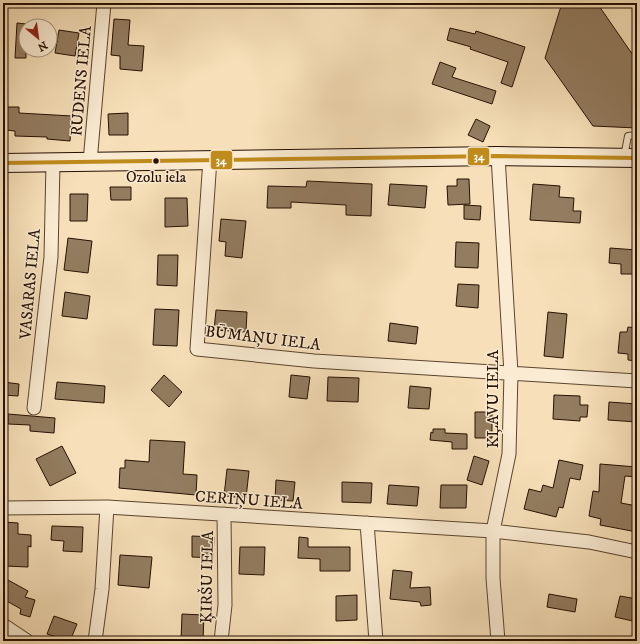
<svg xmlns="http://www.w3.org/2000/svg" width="640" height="644" viewBox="0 0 640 644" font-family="'IM FELL DW Pica',serif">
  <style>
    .building { fill: #937c60; stroke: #261000 }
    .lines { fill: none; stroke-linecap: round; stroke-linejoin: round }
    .lane-casing { stroke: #5a442e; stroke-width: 8 }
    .street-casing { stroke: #5a442e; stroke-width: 15 }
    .secondary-casing { stroke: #261000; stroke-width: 20 }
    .lane { stroke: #faebd2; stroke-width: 6 }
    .street { stroke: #faebd2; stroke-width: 13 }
    .secondary { stroke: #faebd2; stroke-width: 18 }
    .bus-1-casing { stroke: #faebd2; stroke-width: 7 }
    .bus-1 { stroke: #c08b1d; stroke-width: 4 }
    .bus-dot { fill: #261000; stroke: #faebd2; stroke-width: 1.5 }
    .labels { text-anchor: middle; stroke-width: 3; stroke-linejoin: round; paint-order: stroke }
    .bus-label { font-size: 15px; fill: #261000; stroke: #faebd2 }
    .street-label { font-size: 16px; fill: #261000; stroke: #faebd2 }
    .line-badge { stroke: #faebd2; stroke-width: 1.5 }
    .badge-label { font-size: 11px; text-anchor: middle; font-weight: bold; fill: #fff }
  </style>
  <rect width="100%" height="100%" fill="#f7e0b9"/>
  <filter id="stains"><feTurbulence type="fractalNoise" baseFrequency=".005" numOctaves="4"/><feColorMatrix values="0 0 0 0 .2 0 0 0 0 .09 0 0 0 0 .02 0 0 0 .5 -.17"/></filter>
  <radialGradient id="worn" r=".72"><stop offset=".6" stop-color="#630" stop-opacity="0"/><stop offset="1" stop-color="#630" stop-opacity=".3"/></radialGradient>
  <path class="building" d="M562,3H597L637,61V128L593,126L545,58Z
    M114,19L130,20L128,45L144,46L142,71L120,69V56L111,55Z
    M17,23L26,24V58H15Z
    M450,28L475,34L476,31L525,47L512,87L501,83L508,62L470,49L471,47L447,40Z
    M59,30L79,33L75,56L55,53Z
    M440,62L456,68L452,77L496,91L492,104L432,84Z
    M7,107H19V113L72,116L70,141L47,139V137L15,136V131L6,130Z
    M128,113V135H109L108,114Z
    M476,119L490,126L483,142L468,135Z
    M457,179H469L470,204L448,205L447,186H457Z
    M307,181L372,184L371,216L346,215V205L291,202V208H267L268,186L306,187Z
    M390,184L427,186L425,208L388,205Z
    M533,184L560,186L559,197L574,198L573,211H581L580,223L530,220Z
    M110,187H131V200H111Z
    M70,194H88L87,221H70Z
    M165,198H187L188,226L165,227Z
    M464,205L481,206L480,220L464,219Z
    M221,219L246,221L242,258L225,256L226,242L219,241Z
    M68,238L92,241L88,273L64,270Z
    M456,242L479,243L478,268L455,267Z
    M610,248L637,250V274H621V264L609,263Z
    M158,255H178L177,286L157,285Z
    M458,284L479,285L478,308L456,306Z
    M65,292L90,296L87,319L62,316Z
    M155,309L179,310L177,346L153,345Z
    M216,310L247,312L246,332L214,330Z
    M548,312L567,314L563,358L544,356Z
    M390,323L418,327L416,344L388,341Z
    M628,327L637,328V361L628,360V354L618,353L620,332H627Z
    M164,375L182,392L169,407L151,390Z
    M291,375L310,377L307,399L289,397Z
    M328,377L359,378L358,402L327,401Z
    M3,382L19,384L18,396L3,395Z
    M57,382L105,386L104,403L55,399Z
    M410,386L431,388L429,409L408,408Z
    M554,395L580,396V405H588L587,417H580V421L553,419Z
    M609,402L637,404V422L608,420Z
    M475,412H492V438H475Z
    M8,414L55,418L54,433L30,431V425L8,424Z
    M433,429H445V433L467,434V449H452V442L430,440L431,432L433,433Z
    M150,440L185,442L183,474L197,475L196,495L119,488L120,468H125V460L149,462Z
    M62,446L76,473L50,486L36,459Z
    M474,456L489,461L482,485L467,480Z
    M559,460L583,465L580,480L570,478L563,508L559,507L556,517L524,509L529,489L541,492L543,485L553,488Z
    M600,464L637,467V477L625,476L621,503L637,506V532L600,525L601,519L589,516L593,491L599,492Z
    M227,469L249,471L246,498L224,496Z
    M276,480L295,482L293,501L275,500Z
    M342,482L372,483L371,503L342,502Z
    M389,485L419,487L417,506L387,504Z
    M441,485H467L466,508H440Z
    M3,522L18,523V534L31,535V547L28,546V567L5,566L6,546H3Z
    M52,526L83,527L82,552L63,551L64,541L51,540Z
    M192,536L214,537L213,558L192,557Z
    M299,537L308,538V547H350V571H320V559L298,558Z
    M240,547H265L264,575L239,574Z
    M120,555L152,557L149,588L118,585Z
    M393,570L412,572L410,588L430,587L431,605L421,606L420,602L390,599Z
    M8,580L28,591L25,597L35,600L30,617L20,614L21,609L3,599V590Z
    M549,594L577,599L575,612L547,607Z
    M357,595V620L336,621V596Z
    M620,596L637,599V622L615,617Z
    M182,614L204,615L203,641H181Z
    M54,616L77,624L70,641L47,634Z"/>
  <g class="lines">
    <g class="lane-casing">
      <path id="lane" d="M636,3L637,4
        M624,157L628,136L637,135"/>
    </g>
    <g class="street-casing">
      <path id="street" d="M498,156L511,373L509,454L493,531V578L498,641
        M210,159L197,349L314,361L637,381
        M90,162L104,3
        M34,408L51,257L53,163
        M3,508L107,507L493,531L589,542L637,552
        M367,523L376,641
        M3,625L27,641
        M95,641L102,589L107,507
        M221,641L225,605L224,514"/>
    </g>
    <g class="secondary-casing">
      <path id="secondary" d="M3,163L498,156L637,158"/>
    </g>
    <use href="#lane" class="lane"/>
    <use href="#street" class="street"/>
    <use href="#secondary" class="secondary"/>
    <g class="bus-1-casing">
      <path id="bus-1" d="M3,163L498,156L637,158"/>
    </g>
    <use href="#bus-1" class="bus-1"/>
  </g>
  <circle class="bus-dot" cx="156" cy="161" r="3.5"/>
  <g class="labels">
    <g class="bus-label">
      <text x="156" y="182">Ozolu iela</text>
    </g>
    <g class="street-label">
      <text transform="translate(80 81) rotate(-85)" y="6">RUDENS IELA</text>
      <text transform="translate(29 284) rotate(-85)" y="6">VASARAS IELA</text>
      <text transform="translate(263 337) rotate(7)" y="6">BŪMAŅU IELA</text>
      <text transform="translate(492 399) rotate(-90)" y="6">KĻAVU IELA</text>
      <text transform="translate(249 499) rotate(4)" y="6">CERIŅU IELA</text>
      <text transform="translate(206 577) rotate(-89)" y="6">ĶIRŠU IELA</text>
    </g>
  </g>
  <g class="line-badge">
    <rect x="467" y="147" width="23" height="19" rx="4" fill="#c08b1d"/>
    <rect x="210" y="150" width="23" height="20" rx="4" fill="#c08b1d"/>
  </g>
  <g class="badge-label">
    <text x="479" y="160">34</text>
    <text x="221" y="164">34</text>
  </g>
  <rect width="640" height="644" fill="none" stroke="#f7e0b9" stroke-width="16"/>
  <rect x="4" y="4" width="632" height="636" fill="none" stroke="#261000" stroke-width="2"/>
  <rect x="8" y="8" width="624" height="628" fill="none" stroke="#261000"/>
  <g transform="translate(38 38) rotate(151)"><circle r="19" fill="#faebd2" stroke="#a5937e"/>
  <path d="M0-3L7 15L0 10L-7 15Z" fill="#8f2418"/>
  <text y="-6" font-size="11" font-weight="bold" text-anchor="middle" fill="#261000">N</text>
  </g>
  <rect width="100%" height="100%" filter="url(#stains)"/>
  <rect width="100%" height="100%" fill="url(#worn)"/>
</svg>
